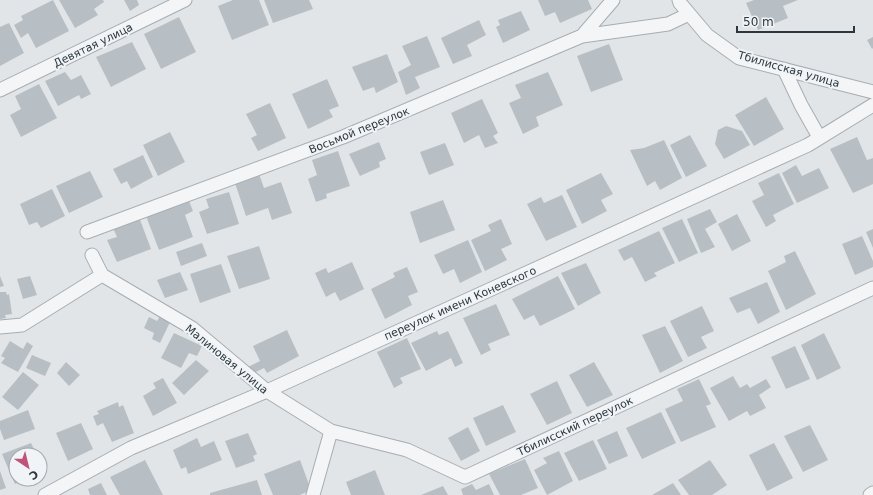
<svg xmlns="http://www.w3.org/2000/svg" width="873" height="495" viewBox="0 0 873 495" font-family="'DejaVu Sans',sans-serif">
  <style>
    .building { fill: #b8bfc4 }
    .lines { fill: none; stroke-linecap: round; stroke-linejoin: round }
    .minor-casing { stroke: #a7adb2; stroke-width: 15 }
    .minor { stroke: #f3f5f7; stroke-width: 13 }
    .labels { text-anchor: middle; stroke-width: 4; stroke-linejoin: round; paint-order: stroke }
    .street-label { font-size: 11px; fill: #2b363e; stroke: #f0f4f6 }
  </style>
  <rect width="100%" height="100%" fill="#e1e5e8"/>
  <path class="building" d="M53,0L69,31L36,48L28,33L21,38L14,25L23,20L21,16Z
    M59,0H103L104,2L94,9L98,15L75,28Z
    M124,0H137L139,5L130,11Z
    M233,0H259L269,25L232,40L218,6Z
    M264,0H309L313,9L273,23Z
    M538,0H588L592,9L560,23L555,12L545,16Z
    M754,0H798L783,6L788,18L758,30L746,3Z
    M521,11L530,30L503,43L496,27L500,25L498,20Z
    M179,17L196,52L161,69L144,34Z
    M479,20L486,35L467,45L472,56L453,64L441,38Z
    M9,23L24,53L0,66V27Z
    M427,36L440,67L415,77L420,88L406,95L398,72L411,65L402,46Z
    M873,37V48L872,49L867,40Z
    M132,42L146,69L111,87L96,57Z
    M609,44L623,80L591,92L577,56Z
    M387,54L398,82L376,93L374,87L363,91L352,67Z
    M65,72L71,80L81,75L91,94L81,99L79,95L58,106L45,81Z
    M548,72L563,105L536,117L539,126L523,134L509,103L521,98L515,85Z
    M327,79L339,106L329,110L333,117L308,129L292,94Z
    M39,84L57,118L21,137L10,115L21,109L15,96Z
    M766,97L784,129L754,146L735,115Z
    M482,99L498,133L493,136L498,143L485,148L479,135L464,143L451,113Z
    M270,103L286,138L258,151L251,138L257,135L246,114Z
    M726,126L742,131L750,145L724,159L715,144L718,130Z
    M170,132L185,162L158,176L143,145Z
    M690,135L707,166L686,177L670,145Z
    M857,137L867,160L873,158V184L853,193L830,149Z
    M664,140L682,178L660,190L655,181L647,186L630,150L644,148Z
    M379,142L386,159L379,162L380,167L360,176L349,154Z
    M445,143L454,165L429,175L420,152Z
    M338,151L350,186L326,194L327,198L316,202L308,179L317,175L312,160Z
    M143,155L153,177L131,189L127,181L121,184L113,169Z
    M796,165L802,176L819,168L829,188L797,203L782,173Z
    M90,171L103,197L69,213L56,186Z
    M601,173L613,194L601,200L607,211L582,224L566,190Z
    M779,173L794,204L773,215L776,221L766,227L752,201L764,195L758,183Z
    M259,174L264,188L281,182L292,213L272,220L268,208L246,216L235,183Z
    M52,189L65,216L41,228L37,222L29,225L20,204Z
    M229,192L239,224L207,234L199,212L209,208L206,199Z
    M562,195L577,227L546,241L527,204L541,197L544,203Z
    M443,200L455,230L420,243L410,212Z
    M189,201L193,211L185,215L193,237L159,250L146,216Z
    M710,209L717,222L705,229L715,247L701,253L687,219Z
    M737,214L751,241L732,251L718,224Z
    M139,217L151,249L117,262L107,240L117,237L113,228Z
    M501,219L512,244L501,249L507,260L485,271L471,240L491,231L488,225Z
    M682,219L698,253L679,262L662,228Z
    M873,229V248L866,232Z
    M659,231L675,263L654,273L657,276L645,282L632,257L624,261L618,250Z
    M862,236L873,261V267L855,275L842,244Z
    M468,240L482,272L460,283L454,269L443,274L434,255Z
    M202,243L207,256L181,266L176,252Z
    M259,246L270,279L239,289L227,256Z
    M795,251L816,294L786,310L768,271L786,262L784,256Z
    M352,262L364,289L340,301L335,292L326,297L315,273L326,268L328,273Z
    M586,263L601,293L578,306L561,273Z
    M221,264L231,292L200,303L190,274Z
    M407,267L418,292L408,296L412,305L385,319L371,289L395,277L393,273Z
    M180,272L188,290L165,298L157,280Z
    M0,276L4,286L0,287Z
    M30,276L37,295L23,299L17,279Z
    M558,276L575,309L540,326L534,315L524,320L512,299Z
    M767,282L780,312L758,324L750,308L737,313L729,298Z
    M0,292H6L7,295L9,294L12,314L5,315L6,318L0,319Z
    M496,304L510,335L488,344L491,350L481,355L463,318Z
    M702,306L714,331L701,337L707,348L688,357L670,321Z
    M160,316L170,322L160,343L152,339L154,333L144,328L149,317L157,321Z
    M665,326L683,361L660,373L642,335Z
    M287,330L299,356L267,373L264,368L252,374L248,367L260,361L253,346Z
    M437,331L439,335L448,331L463,363L455,367L451,358L426,371L411,343Z
    M174,333L202,346L197,356L189,353L181,368L161,358Z
    M824,333L841,368L817,380L801,345Z
    M407,338L421,369L400,378L403,383L394,388L377,352Z
    M10,341L23,349L27,342L33,346L18,372L1,363L5,358L1,356Z
    M795,346L810,379L786,389L771,357Z
    M32,355L51,363L45,376L26,368Z
    M196,360L209,371L184,395L172,383Z
    M66,362L80,375L69,386L57,373Z
    M594,362L613,395L587,407L569,375Z
    M23,372L39,385L18,410L2,397Z
    M733,376L740,388L747,384L750,388L766,379L771,387L759,395L766,408L750,416L747,411L729,421L710,388Z
    M163,378L177,403L153,416L143,396L156,388L153,383Z
    M699,379L711,404L706,406L716,427L681,442L665,409L683,401L677,389Z
    M557,381L572,413L547,425L530,394Z
    M118,402L119,407L123,405L134,433L112,442L103,423L97,426L93,416L99,414L97,411Z
    M503,405L516,432L486,446L473,418Z
    M28,410L35,429L4,440L0,429V421Z
    M661,412L676,443L642,459L626,428Z
    M81,423L93,449L68,461L56,433Z
    M810,425L828,460L803,472L784,436Z
    M468,427L480,451L461,461L448,438Z
    M617,431L628,456L609,464L597,440Z
    M248,433L257,454L253,456L255,461L236,468L225,441Z
    M197,438L201,447L214,441L222,460L188,474L186,467L181,469L173,450Z
    M593,440L607,469L579,481L564,453Z
    M31,443L37,455H16V479H25L15,484L2,454Z
    M774,443L793,478L767,491L749,455Z
    M559,451L573,481L547,495L534,470L547,463L543,458Z
    M525,459L538,488L521,495H500L489,474Z
    M145,460L163,495H120L110,477Z
    M300,460L311,490L300,495H273L264,474Z
    M710,460L727,485L712,495H689L678,480Z
    M375,470L385,495H351L346,482Z
    M0,471L6,488L0,490Z
    M257,480L262,495H210V493Z
    M101,483L107,495H90L88,489Z
    M673,483L681,495H652Z
    M472,484L476,490L489,484L494,495H463L461,489Z
    M443,486L448,495H421Z"/>
  <g class="lines">
    <g class="minor-casing">
      <path id="minor" d="M679,0L680,3L707,35L739,58L873,92
        M582,36L668,24L689,14
        M784,69L801,105L819,137
        M0,90L185,0
        M87,232L343,137L582,36L613,0
        M92,255L102,275L192,328L267,391L331,431
        M0,327L22,325L102,275
        M45,495L131,448L267,391L808,145L873,105
        M313,495L331,431L407,450L465,477L873,288
        M870,495L873,493"/>
    </g>
    <use href="#minor" class="minor"/>
  </g>
  <g class="labels">
    <g class="street-label">
      <text transform="translate(93 45) rotate(-26)" y="4">Девятая улица</text>
      <text transform="translate(789 69) rotate(16)" y="4">Тбилисская улица</text>
      <text transform="translate(359 130) rotate(-22)" y="4">Восьмой переулок</text>
      <text transform="translate(460 303) rotate(-24)" y="4">переулок имени Коневского</text>
      <text transform="translate(227 359) rotate(39)" y="4">Малиновая улица</text>
      <text transform="translate(575 426) rotate(-25)" y="4">Тбилисский переулок</text>
    </g>
  </g>
  <g transform="translate(28 467) rotate(145)"><circle r="19" fill="#f0f4f6" stroke="#a1a8ac"/>
  <path d="M0-3L7 15L0 10L-7 15Z" fill="#c0537a"/>
  <text y="-6" font-size="11" font-weight="bold" text-anchor="middle" fill="#2b363e">С</text>
  </g>
  <path d="M737 26v6h117v-6" fill="none" stroke="#2b363e" stroke-width="2"/>
  <text x="743" y="26" font-size="12" fill="#2b363e" stroke="#f0f4f6" stroke-width="3" paint-order="stroke">50 m</text>
</svg>
